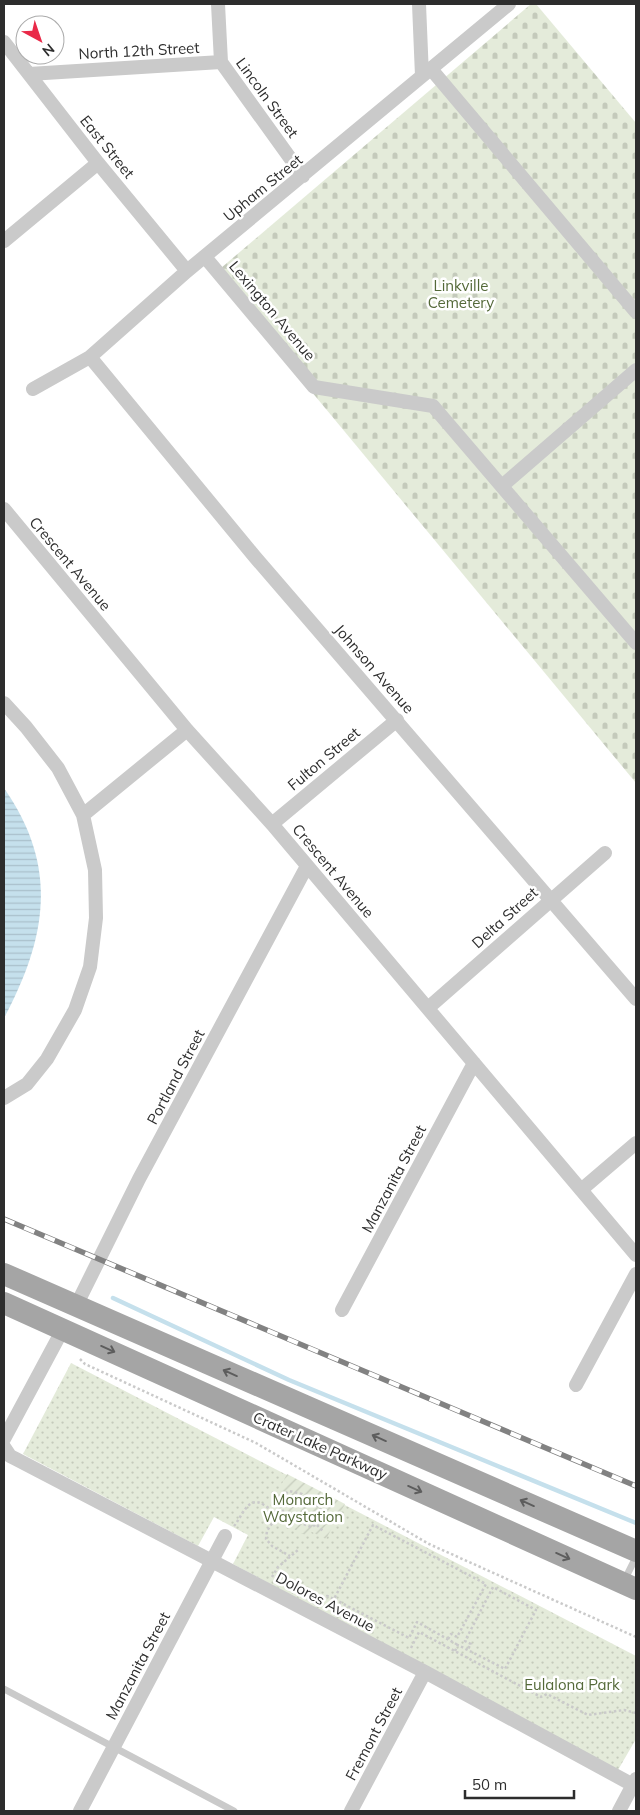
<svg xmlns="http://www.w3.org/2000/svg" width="640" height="1815" viewBox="0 0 640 1815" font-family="Mulish,sans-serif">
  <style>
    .grass { fill: url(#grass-dots) }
    .cemetery { fill: url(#cemetery-stones) }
    .garden { fill: url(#garden-furrows) }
    .water { fill: url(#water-rules) }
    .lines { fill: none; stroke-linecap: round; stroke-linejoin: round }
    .stream { stroke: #c5e0ec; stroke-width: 4.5 }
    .path { stroke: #cacaca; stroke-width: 2.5; stroke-dasharray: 2.5 2.5; stroke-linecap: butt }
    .service { stroke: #cacaca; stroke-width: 7 }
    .minor { stroke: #cacaca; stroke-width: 14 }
    .primary { stroke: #a5a5a5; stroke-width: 22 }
    .rail-casing { stroke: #828282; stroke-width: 5.5 }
    .rail { stroke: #fff; stroke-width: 4; stroke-dasharray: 11; stroke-linecap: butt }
    .oneway { stroke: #5d5d5d }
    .labels { text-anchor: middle; stroke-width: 5; stroke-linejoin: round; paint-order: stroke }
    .street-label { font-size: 15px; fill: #2d2d2d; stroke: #fff }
    .park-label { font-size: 15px; fill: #546939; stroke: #fff }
  </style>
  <defs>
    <pattern id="grass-dots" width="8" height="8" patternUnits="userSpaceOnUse" patternTransform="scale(1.25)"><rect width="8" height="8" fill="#e4ebda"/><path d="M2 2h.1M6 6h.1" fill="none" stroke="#c4cabb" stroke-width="1.8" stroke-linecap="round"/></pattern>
    <pattern id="cemetery-stones" width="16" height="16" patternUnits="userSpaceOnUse" patternTransform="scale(1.25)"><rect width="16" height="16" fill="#e4ebda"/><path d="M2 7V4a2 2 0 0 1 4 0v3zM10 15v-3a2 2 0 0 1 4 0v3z" fill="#c4cabb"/></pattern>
    <pattern id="garden-furrows" width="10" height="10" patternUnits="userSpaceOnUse" patternTransform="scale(1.25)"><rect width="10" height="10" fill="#e4ebda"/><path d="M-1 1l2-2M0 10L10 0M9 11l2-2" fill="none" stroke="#c4cabb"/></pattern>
    <pattern id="water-rules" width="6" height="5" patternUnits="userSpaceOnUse" patternTransform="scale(1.25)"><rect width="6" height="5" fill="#c5e0ec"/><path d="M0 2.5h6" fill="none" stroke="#aac0cb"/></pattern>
  </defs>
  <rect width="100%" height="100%" fill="#fff"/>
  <path class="grass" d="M71,1363L636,1656V1739L618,1770L233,1564L248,1535L214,1517L198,1546L23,1454Z"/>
  <path class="cemetery" d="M531,4H536L636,123V783L214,274Z"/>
  <path class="garden" d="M287,1474L345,1504L326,1539L310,1531L307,1536L266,1514Z"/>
  <path class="water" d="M4,788C59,867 47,937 4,1018Z"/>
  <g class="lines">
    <path class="stream" d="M113,1298L289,1380L636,1523"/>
    <path class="path" d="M80,1359L85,1364L256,1443L429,1544L636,1637
      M278,1514L283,1512C282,1502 280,1497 289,1491L302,1494C308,1503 327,1506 321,1519C318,1524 316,1525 311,1527L288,1518L283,1512
      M317,1525L324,1532
      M234,1526C242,1517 248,1494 264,1505C269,1508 272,1511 278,1514L267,1531L266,1539L272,1546L290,1556
      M272,1577L278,1567L298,1550
      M317,1600L327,1596L334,1599
      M448,1639L451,1634L457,1637L486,1584L373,1525L334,1599L409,1638L417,1622L458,1645
      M411,1648L419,1632L541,1697L547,1694L588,1715L624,1710L636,1713
      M455,1651L458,1645L505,1669L536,1610L493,1587L465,1641L471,1644L468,1649"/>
    <path class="service" d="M624,1581L636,1557
      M4,1689L234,1811"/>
    <path class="minor" d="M218,4L221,62L303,176
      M419,4L422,76
      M4,42L98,163L187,271
      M431,69L636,312
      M29,74L221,62
      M4,241L98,163
      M205,257L314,387L433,406L636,643
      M90,357L255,557L636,999
      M33,389L90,357L187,271L509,4
      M502,486L636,370
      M4,509L187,730L272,824L636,1255
      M4,703L26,727L58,768L83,815L95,870L96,918L90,967L75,1010L47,1059L27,1084L4,1098
      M83,815L187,730
      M272,824L397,720
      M428,1008L605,853
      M581,1190L636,1143
      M76,1306L139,1179L307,866
      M342,1310L474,1063
      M576,1385L636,1274
      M4,1439L63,1329
      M4,1447L10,1456L16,1459L425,1672L633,1785
      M80,1811L225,1536
      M351,1811L425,1672
      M619,1811L636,1779"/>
    <path class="primary" d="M4,1274L636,1551
      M4,1303L636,1589"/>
    <g class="rail-casing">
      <path id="rail" d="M4,1219L636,1486"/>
    </g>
    <use href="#rail" class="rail"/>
  </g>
  <defs><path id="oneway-shaft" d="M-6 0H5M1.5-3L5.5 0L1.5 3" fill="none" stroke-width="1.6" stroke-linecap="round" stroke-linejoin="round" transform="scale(1.25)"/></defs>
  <g class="oneway">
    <use href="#oneway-shaft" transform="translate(108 1349) rotate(24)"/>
    <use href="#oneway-shaft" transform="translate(230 1373) rotate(-156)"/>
    <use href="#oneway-shaft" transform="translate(379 1438) rotate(-156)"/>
    <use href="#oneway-shaft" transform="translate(415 1489) rotate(24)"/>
    <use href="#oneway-shaft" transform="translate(527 1503) rotate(-156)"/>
    <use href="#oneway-shaft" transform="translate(563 1556) rotate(24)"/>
  </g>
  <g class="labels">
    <g class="street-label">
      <text transform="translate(139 51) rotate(-3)" y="5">North 12th Street</text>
      <text transform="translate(267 98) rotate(54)" y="5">Lincoln Street</text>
      <text transform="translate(107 147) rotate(51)" y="5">East Street</text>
      <text transform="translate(263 188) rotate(-39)" y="5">Upham Street</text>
      <text transform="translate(272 311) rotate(50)" y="5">Lexington Avenue</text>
      <text transform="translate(70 564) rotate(50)" y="5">Crescent Avenue</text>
      <text transform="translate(374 669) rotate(49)" y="5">Johnson Avenue</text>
      <text transform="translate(324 759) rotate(-40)" y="5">Fulton Street</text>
      <text transform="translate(333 871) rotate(50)" y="5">Crescent Avenue</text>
      <text transform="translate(505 918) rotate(-42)" y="5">Delta Street</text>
      <text transform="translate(176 1077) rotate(-62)" y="5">Portland Street</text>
      <text transform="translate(394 1179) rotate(-62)" y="5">Manzanita Street</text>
      <text transform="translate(320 1446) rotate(24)" y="5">Crater Lake Parkway</text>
      <text transform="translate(325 1602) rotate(28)" y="5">Dolores Avenue</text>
      <text transform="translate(138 1666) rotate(-62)" y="5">Manzanita Street</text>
      <text transform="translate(374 1734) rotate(-62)" y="5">Fremont Street</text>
    </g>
    <g class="park-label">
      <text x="461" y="291">Linkville<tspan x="461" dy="17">Cemetery</tspan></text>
      <text x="303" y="1505">Monarch<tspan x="303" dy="17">Waystation</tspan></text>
      <text x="572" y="1690">Eulalona Park</text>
    </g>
  </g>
  <rect width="640" height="1815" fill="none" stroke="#2d2d2d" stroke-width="10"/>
  <g transform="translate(40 40) rotate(140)"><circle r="24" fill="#ffffff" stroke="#ababab"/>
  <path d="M0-4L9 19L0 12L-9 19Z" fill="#e92948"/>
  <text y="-8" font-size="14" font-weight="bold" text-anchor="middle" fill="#2d2d2d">N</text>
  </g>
  <path d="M465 1790v8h109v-8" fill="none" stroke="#2d2d2d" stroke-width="2.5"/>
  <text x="472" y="1790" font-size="15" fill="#2d2d2d" stroke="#ffffff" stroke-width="4" paint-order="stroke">50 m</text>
</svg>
